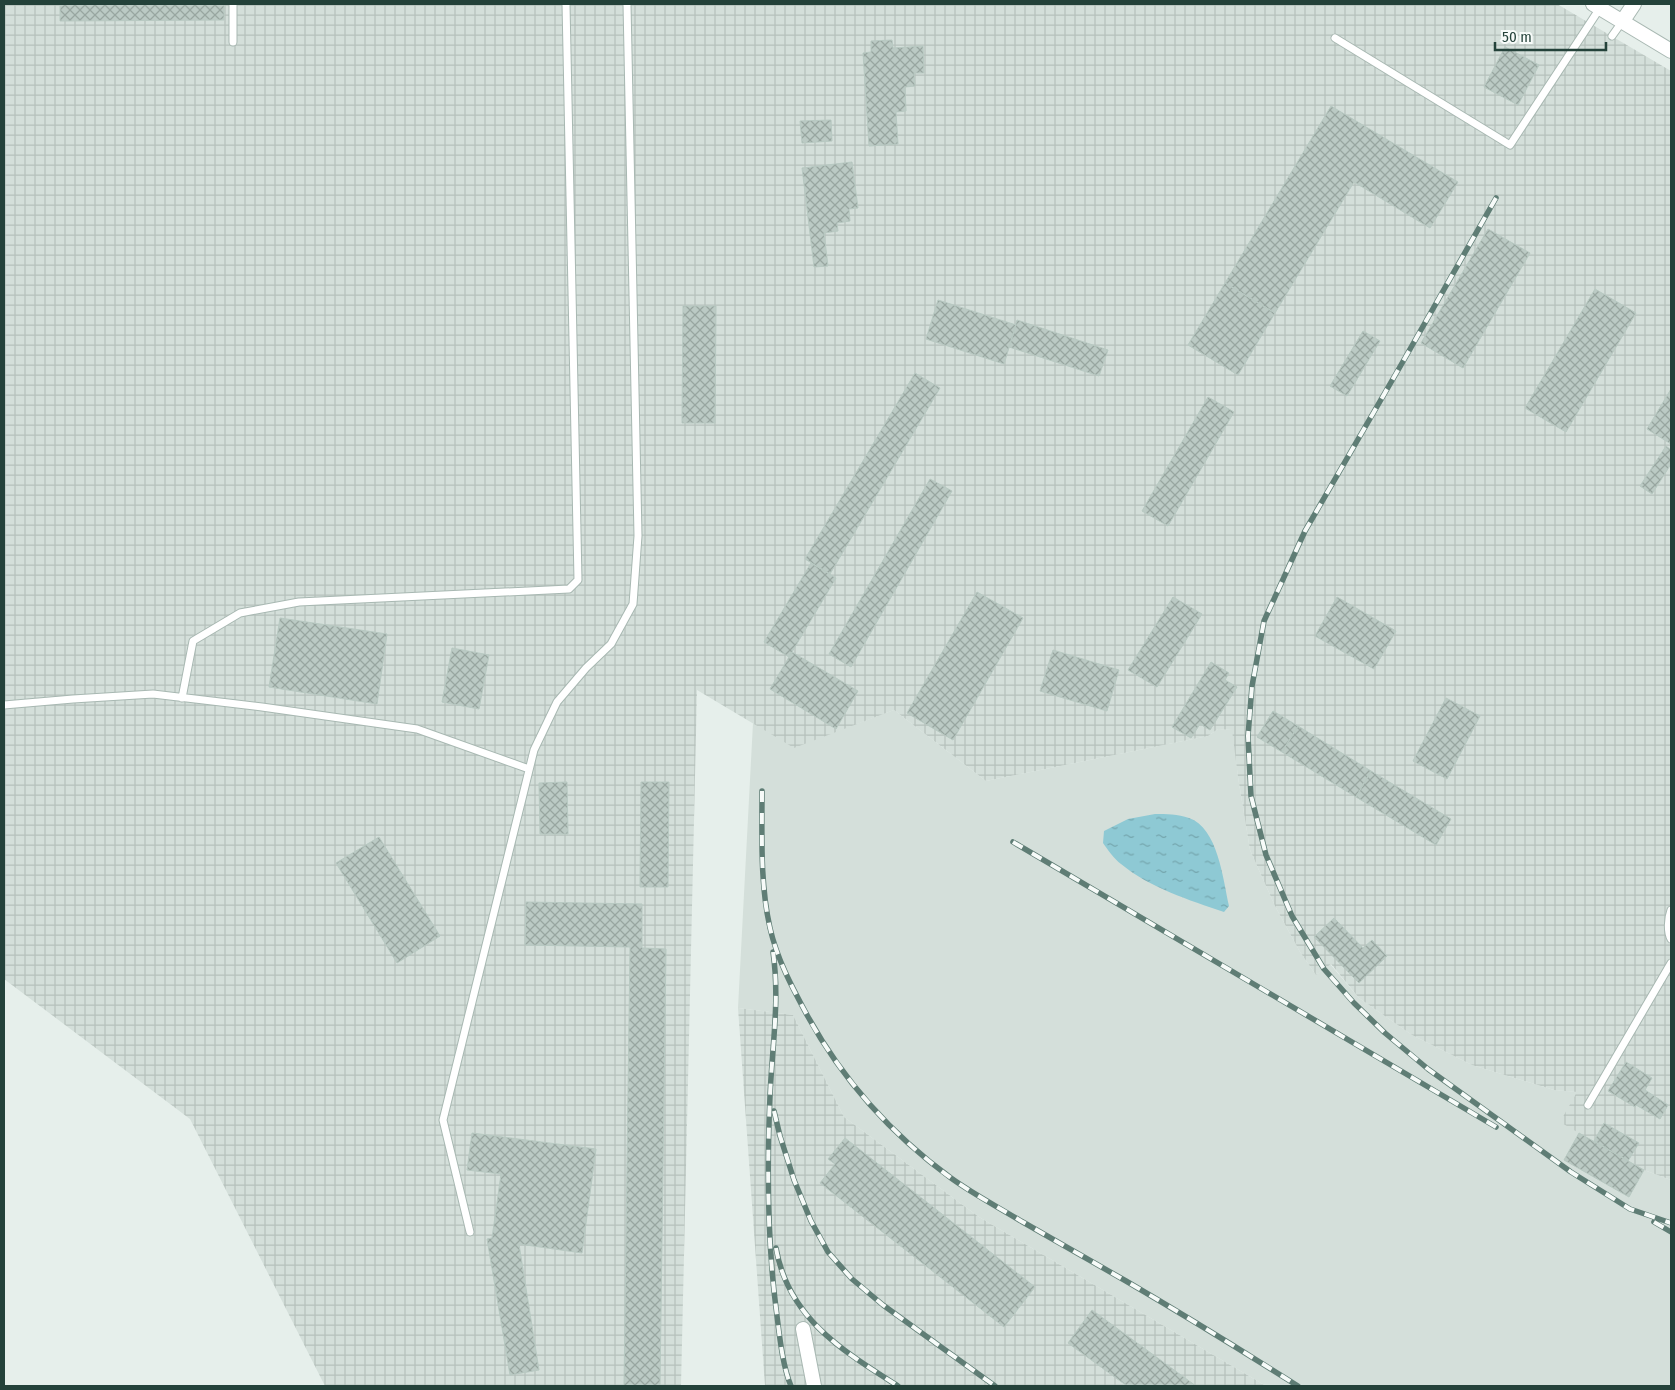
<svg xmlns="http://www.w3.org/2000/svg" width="1675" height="1390" viewBox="0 0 1675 1390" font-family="'Fira Sans Condensed',sans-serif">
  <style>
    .built { fill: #d4dfda }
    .industrial { fill: url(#industrial-grid) }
    .water { fill: url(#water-ripples) }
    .building { fill: url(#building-cross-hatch); stroke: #b8c9c2 }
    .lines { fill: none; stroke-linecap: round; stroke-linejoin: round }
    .service-casing { stroke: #a8b8b2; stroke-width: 9 }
    .minor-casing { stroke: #a8b8b2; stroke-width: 16 }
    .service { stroke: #fff; stroke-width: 7 }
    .minor { stroke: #fff; stroke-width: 14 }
    .rail-casing { stroke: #5f7d75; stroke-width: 5.5 }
    .rail { stroke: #f7fbf9; stroke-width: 4; stroke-dasharray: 11; stroke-linecap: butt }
  </style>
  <defs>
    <pattern id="industrial-grid" width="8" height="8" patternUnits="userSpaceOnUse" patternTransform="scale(1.25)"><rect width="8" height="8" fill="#d4dfda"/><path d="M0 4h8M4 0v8" fill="none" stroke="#b6c1bc"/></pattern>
    <pattern id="water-ripples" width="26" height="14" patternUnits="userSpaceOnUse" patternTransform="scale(1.25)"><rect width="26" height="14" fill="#8ec9d4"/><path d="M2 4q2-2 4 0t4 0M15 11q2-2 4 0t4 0" fill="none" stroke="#74a5ad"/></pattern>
    <pattern id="building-cross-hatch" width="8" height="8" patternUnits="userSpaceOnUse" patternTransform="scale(1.25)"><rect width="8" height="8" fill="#bbcac4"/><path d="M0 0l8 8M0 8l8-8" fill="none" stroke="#98a6a0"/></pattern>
  </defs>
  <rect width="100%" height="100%" fill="#e6efeb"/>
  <path class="built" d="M894,710L986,781L1208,736L1218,729L1233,730L1238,777L1250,850L1275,906L1300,952L1316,975L1330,964L1359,998L1412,1035L1472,1065L1554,1090L1578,1092L1579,1133L1564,1160L1629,1197L1644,1170L1671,1180V1386H1266L979,1217L844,1117L793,1015L738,1008L753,723L794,747Z"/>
  <path class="industrial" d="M4,4H1557L1671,71V1180L1644,1170L1629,1197L1564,1160L1579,1133L1560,1122L1577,1092L1554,1090L1472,1065L1412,1035L1359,998L1331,964L1316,975L1300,952L1275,906L1250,850L1238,777L1232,730L1218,729L1208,736L986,781L894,710L794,748L697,690L681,1386H325L190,1119L4,979Z
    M738,1008L793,1015L844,1117L979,1217L1266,1386H765Z"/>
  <path class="water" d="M1155,814C1166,814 1178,814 1189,818C1218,828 1223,879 1229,906L1224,912C1189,900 1150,888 1121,864C1114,859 1108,850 1103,843L1104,831L1128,819Z"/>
  <path class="building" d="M60,4H224V20L60,21Z
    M892,40L893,48L923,46L924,73H914L915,86L905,87L906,111L896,112L898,144L869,146L863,53L871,52V41Z
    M1505,47L1539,65L1518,105L1484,87Z
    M1331,106L1458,182L1430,228L1354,182L1275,313L1225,283Z
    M831,120L832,141L802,143L800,121Z
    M852,162L858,208L849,209L850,221L837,223L838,231L824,233L828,266L814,267L802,168Z
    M1488,229L1530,253L1463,368L1421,343Z
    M1225,283L1275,313L1238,375L1188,345Z
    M1595,289L1636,313L1566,432L1525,408Z
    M938,300L1016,325L1004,364L926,339Z
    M683,306H716L715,423H682Z
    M1017,320L1108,350L1099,376L1009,347Z
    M1363,331L1380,341L1347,396L1330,386Z
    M915,373L940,388L830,574L805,559Z
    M1671,389V444L1647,429Z
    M1208,397L1234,412L1168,526L1142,511Z
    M1666,446L1671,450V464L1652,494L1640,486Z
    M930,479L952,491L851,667L829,654Z
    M811,563L836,578L789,657L764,642Z
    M977,592L1023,618L953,740L907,713Z
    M1173,597L1202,614L1157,687L1128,670Z
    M1337,597L1396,631L1374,669L1315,636Z
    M280,618L387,634L377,704L269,687Z
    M452,648L489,655L479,709L442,702Z
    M1053,650L1119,670L1107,711L1040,691Z
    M792,652L858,691L836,729L770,689Z
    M1211,662L1229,673L1225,680L1237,687L1210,730L1200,724L1191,738L1172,727Z
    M1446,698L1480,716L1447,779L1413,761Z
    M1273,711L1298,726L1282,752L1257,737Z
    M1298,726L1371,771L1356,797L1282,752Z
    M1371,771L1451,819L1436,845L1356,797Z
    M567,782L568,834H540L539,783Z
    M641,782H669L668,887H640Z
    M379,837L440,936L397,963L336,863Z
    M526,902L642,904V948L666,949L660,1386H624L630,947L525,945Z
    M1334,918L1363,948L1372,940L1387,956L1359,983L1314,937Z
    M1626,1062L1652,1078L1645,1090L1668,1105L1660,1119L1636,1105L1635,1107L1608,1091Z
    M1604,1123L1639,1143L1628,1161L1594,1141Z
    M472,1133L596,1149L582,1253L519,1244L539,1370L510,1375L487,1239L492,1238L501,1174L467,1170Z
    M1579,1133L1644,1170L1629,1197L1564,1160Z
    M845,1138L1035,1287L1004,1327L820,1183L835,1164L828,1159Z
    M1092,1310L1196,1386H1127L1068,1343Z"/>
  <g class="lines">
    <g class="service-casing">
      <path id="service" d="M233,4V42
        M1612,36L1622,22
        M1335,38L1510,145L1600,8
        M182,698L193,641L240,613L299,602L569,589L578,580L566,4
        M4,705L73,699L153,694L262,707L417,729L529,769
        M1671,910C1668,918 1667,932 1671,939
        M1588,1105L1671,963
        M470,1232L443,1120L534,750L557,702L586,668L611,644L633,604L638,536L627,4"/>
    </g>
    <g class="minor-casing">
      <path id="minor" d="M1593,4L1671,51
        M1622,22L1634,4
        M803,1329L814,1386"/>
    </g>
    <use href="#service" class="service"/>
    <use href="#minor" class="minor"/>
    <g class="rail-casing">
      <path id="rail" d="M1496,198L1401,365L1305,531L1264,621L1252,686L1248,736L1251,796L1266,855L1292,916L1324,969L1354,1003L1385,1033L1428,1069L1571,1172L1630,1209L1671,1223
        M762,791C762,836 760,884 770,928C777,959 792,987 807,1015C842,1079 892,1135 951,1178C973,1194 998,1207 1021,1221C1056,1241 1091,1261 1126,1281C1184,1315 1241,1350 1298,1386
        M1013,842L1496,1127
        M773,952C780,1000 772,1047 770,1096C767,1166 767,1238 776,1308C779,1331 782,1365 791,1386
        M774,1111L780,1136L794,1180L811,1221L828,1252L852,1279L883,1305L995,1386
        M1654,1222L1671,1232
        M776,1248C788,1318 843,1351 898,1386"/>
    </g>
    <use href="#rail" class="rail"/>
  </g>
  <rect width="1675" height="1390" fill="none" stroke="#24423a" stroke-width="10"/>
  <path d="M1495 42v8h111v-8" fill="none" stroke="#24423a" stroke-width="2.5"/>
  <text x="1502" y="42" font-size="15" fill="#24423a" stroke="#f7fbf9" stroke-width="4" paint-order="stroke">50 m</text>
</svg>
